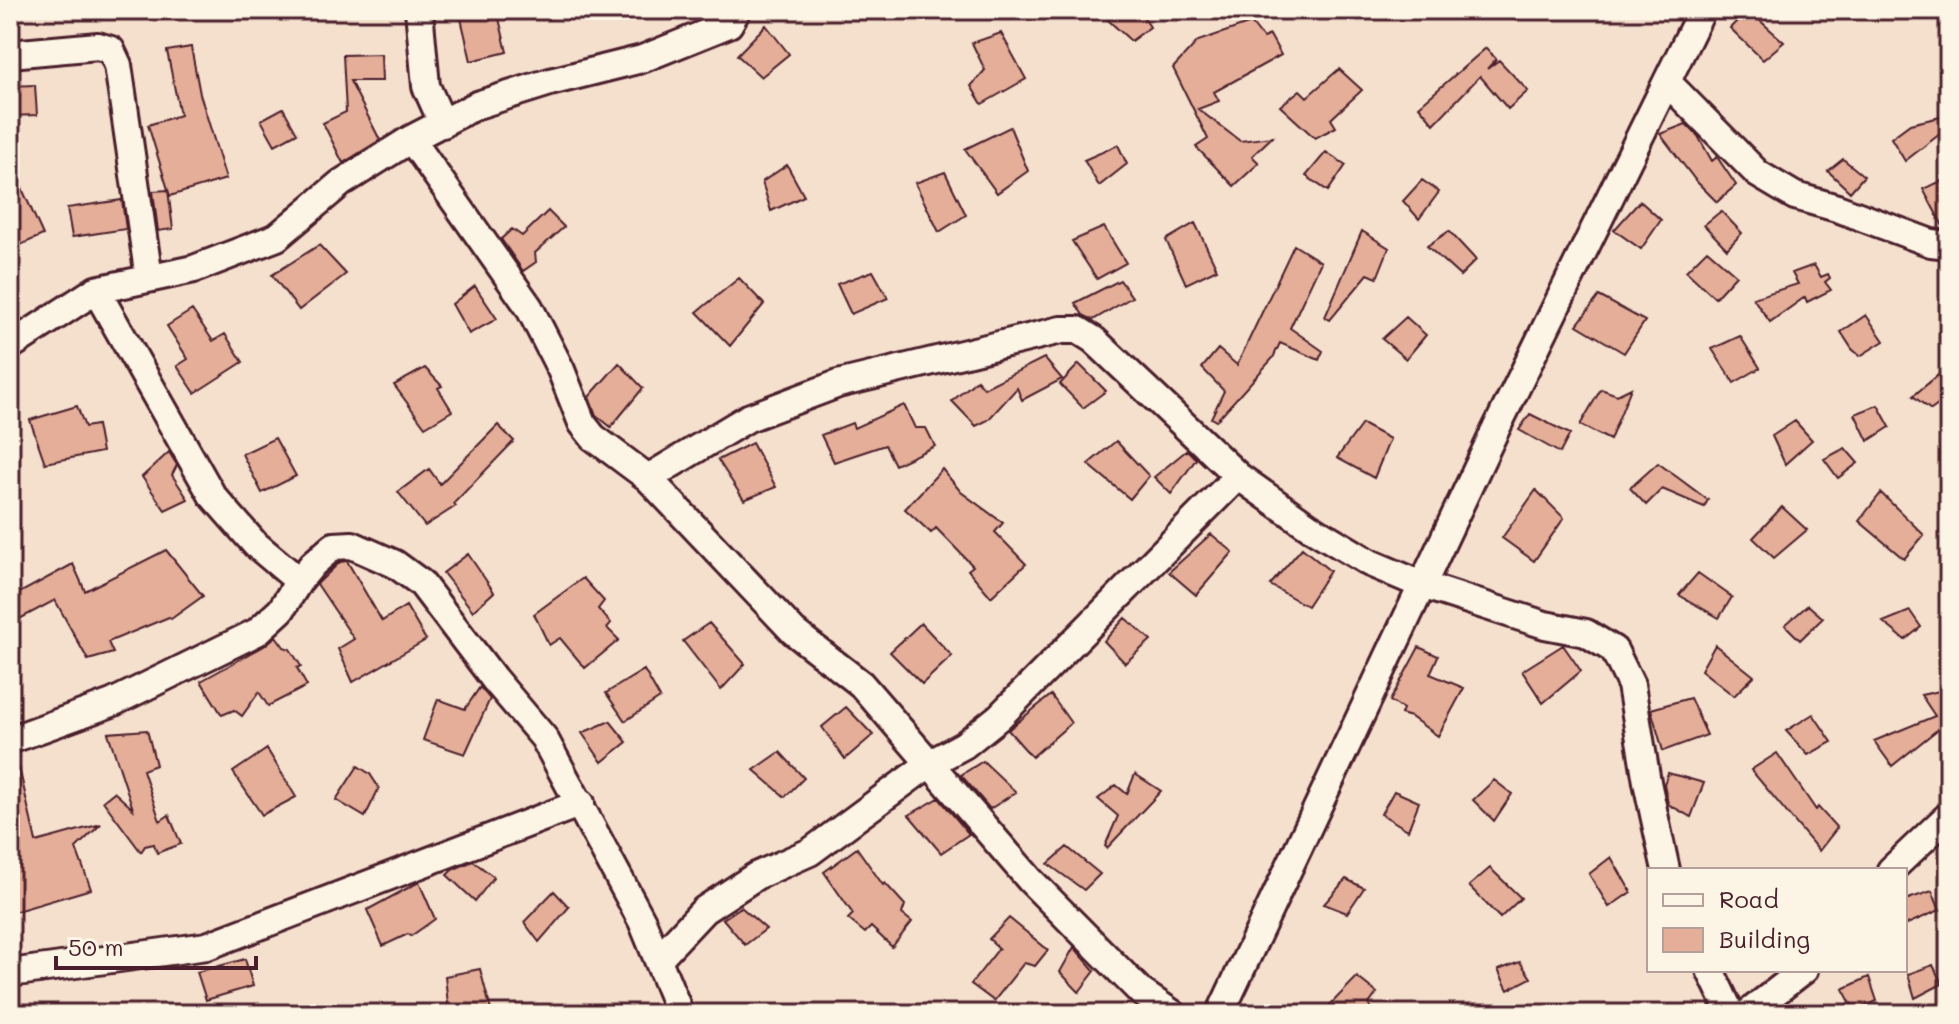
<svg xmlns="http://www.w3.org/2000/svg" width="1959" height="1024" viewBox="0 0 1959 1024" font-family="Mali,sans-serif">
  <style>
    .building { fill: #e4ae99; stroke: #4a1f2b; stroke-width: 2 }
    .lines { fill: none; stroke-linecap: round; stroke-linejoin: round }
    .minor-casing { stroke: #4a1f2b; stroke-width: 32 }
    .minor { stroke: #fcf5e5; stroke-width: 26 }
  </style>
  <rect width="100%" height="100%" fill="#f5e0ce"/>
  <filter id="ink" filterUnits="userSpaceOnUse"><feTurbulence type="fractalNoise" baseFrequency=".0125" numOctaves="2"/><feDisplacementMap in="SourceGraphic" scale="16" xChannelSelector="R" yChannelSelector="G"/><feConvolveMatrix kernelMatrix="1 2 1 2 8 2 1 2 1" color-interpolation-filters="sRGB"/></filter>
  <g filter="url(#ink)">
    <path class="building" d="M459,10H497L507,52L471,61Z
      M1097,10H1139L1150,27L1131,41Z
      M1748,10L1784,42L1763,60L1730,28Z
      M1251,23L1263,38L1270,35L1281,55L1214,92L1219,101L1198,109L1240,141L1272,137L1252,156L1259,163L1234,186L1196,147L1208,139L1173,68L1198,41Z
      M766,25L789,54L761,77L737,55Z
      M1001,33L1026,79L982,104L971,86L985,70L972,43Z
      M191,47L200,94L226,179L170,196L148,125L180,115L167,51Z
      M1486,48L1496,59L1487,69L1499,60L1528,91L1508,109L1480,76L1434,124L1419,106Z
      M381,54L382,81H350L380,140L343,163L323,123L346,112L343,55Z
      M1339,69L1362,90L1331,119L1336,127L1315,138L1280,106L1300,90L1307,97Z
      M35,85L37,115L11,116L10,86Z
      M283,108L297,133L275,145L261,120Z
      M1949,115V127L1905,161L1891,138L1910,124Z
      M1686,124L1698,136L1712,161L1717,157L1736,185L1717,202L1696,181L1660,134Z
      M1010,127L1028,171L997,193L965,149Z
      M1118,145L1127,164L1099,186L1084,160Z
      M1326,152L1346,165L1328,191L1306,176Z
      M1843,159L1864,176L1850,192L1828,171Z
      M10,162L43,235L16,247L10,235Z
      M787,165L804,196L771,211L762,182Z
      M945,172L966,215L939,232L915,183Z
      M1949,178V229L1944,228L1923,189Z
      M1422,180L1439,192L1419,219L1403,201Z
      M168,190L173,229L158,231L153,191Z
      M122,200L126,229L72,237L67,208Z
      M1640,201L1661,220L1641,249L1614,230Z
      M548,211L564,227L535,253L536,262L523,271L501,239L512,229L522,236Z
      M1721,211L1742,233L1727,249L1704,225Z
      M1195,223L1217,269L1186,284L1166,240Z
      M1104,227L1126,263L1097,279L1072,241Z
      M1362,231L1389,248L1377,278L1368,274L1330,320L1325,317Z
      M1449,231L1476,260L1460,276L1427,246Z
      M319,245L346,274L299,310L272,275Z
      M1294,245L1321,262L1290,328L1323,351L1319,360L1280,343L1273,358L1216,421L1211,418L1224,391L1202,368L1218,349L1237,365Z
      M1707,250L1736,275L1715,298L1686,271Z
      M1814,265L1821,277L1828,274L1830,278L1825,282L1831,290L1807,302L1805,297L1770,322L1753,298L1798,284L1792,273Z
      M873,271L888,298L851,314L837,284Z
      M739,278L764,304L730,346L697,312Z
      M1120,280L1132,297L1093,320L1083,315L1075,303Z
      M475,286L497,319L469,334L452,304Z
      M1599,296L1645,321L1624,353L1577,325Z
      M192,310L213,341L225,334L243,362L195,393L177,366L188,359L167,326Z
      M1866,315L1884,341L1860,356L1852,349L1841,332Z
      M1406,317L1426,335L1406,359L1382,339Z
      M1740,336L1760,368L1734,383L1712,349Z
      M1044,358L1062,379L1022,400L1017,388L988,420L976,426L952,401L977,380L984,388Z
      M619,363L643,388L611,427L596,415L589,397Z
      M1079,364L1106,391L1083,408L1060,384Z
      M1949,366V397L1931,410L1913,396Z
      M425,368L442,386L438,388L452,411L425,427L394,385Z
      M1631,388L1610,440L1580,425L1601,389L1617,395Z
      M904,405L915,428H926L935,446L895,465L885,445L834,462L821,435L852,423L854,428Z
      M1878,405L1890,427L1868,441L1855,414Z
      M77,406L85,427L97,425L102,452L45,463L30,420Z
      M1530,414L1570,434L1560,453L1519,430Z
      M1795,421L1812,440L1785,464L1772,436Z
      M1362,424L1390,439L1374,478L1337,458Z
      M498,425L514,441L454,503L456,506L425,526L398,492L429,469L440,484Z
      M275,438L296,476L262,493L242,454Z
      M1116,441L1149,476L1130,499L1088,464Z
      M752,443L776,487L744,500L718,460Z
      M1845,448L1858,463L1838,478L1824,459Z
      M1187,450L1196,459L1171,494L1154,477Z
      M169,452L177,465L172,475L188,499L165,510L142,477Z
      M1658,463L1708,500L1704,507L1662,489L1646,505L1630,488Z
      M942,469L961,492L1003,523L995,532L1026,564L991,597L968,570L973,566L936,528L931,533L905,509Z
      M1536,490L1564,518L1534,561L1502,538Z
      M1881,493L1924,535L1904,559L1859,521Z
      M1782,507L1807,530L1774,558L1753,538Z
      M1211,534L1233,552L1196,595L1169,572Z
      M1302,548L1330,571L1307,606L1270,585Z
      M166,550L203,596L171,619L169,617L108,642L113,653L88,660L55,600L10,624V598L73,564L85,591Z
      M468,554L494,592L473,611L443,573Z
      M347,561L382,621L406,606L426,640L353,682L338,649L354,639L317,584L340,562Z
      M1698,573L1732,597L1719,618L1679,595Z
      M583,578L604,601L598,609L611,623L607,628L619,640L585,668L560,638L549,645L534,614Z
      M1808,605L1823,618L1800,640L1785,625Z
      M1910,611L1921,627L1905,640L1883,622Z
      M1125,618L1151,640L1125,663L1104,641Z
      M709,623L745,664L721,690L683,641Z
      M921,623L952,656L922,684L890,652Z
      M276,636L284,647L290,649L301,666L297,668L307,686L268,706L259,692L242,716L234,710L222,715L201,681L264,646Z
      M1563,645L1581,671L1543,703L1522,671Z
      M1715,645L1754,676L1734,696L1701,670Z
      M1419,647L1438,656L1430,674L1464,688L1438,736L1411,717L1401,714L1403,709L1390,701Z
      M644,670L660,698L625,721L606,693Z
      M480,687L490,699L465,754L423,740L438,699L465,709Z
      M1949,689V736L1942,726L1892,766L1874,741L1935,716L1921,695Z
      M1051,695L1071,723L1032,757L1008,730Z
      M1690,698L1707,735L1663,751L1651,709Z
      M846,707L873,735L845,759L822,727Z
      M1813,714L1832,742L1808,755L1786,731Z
      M610,721L627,742L602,762L582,733Z
      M147,730L156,765L143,770L160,821L169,815L181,844L157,853L154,844L145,846L141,852L103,801L114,792L133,809L108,733Z
      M267,749L296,797L262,815L233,772Z
      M780,752L804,778L785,797L754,770Z
      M1777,753L1816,810L1818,807L1837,828L1819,851L1751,770Z
      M983,761L1016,792L990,809L961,775Z
      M358,766L370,774L379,788L365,817L336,800Z
      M19,767L36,842L101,824L76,848L91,889L10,913V768Z
      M1668,773L1704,783L1691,817L1668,804L1664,784Z
      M1135,774L1161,791L1107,848L1105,846L1118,816L1098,799L1116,785L1127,794Z
      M1494,780L1512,794L1494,821L1473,800Z
      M1394,791L1419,802L1408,830L1381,814Z
      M939,798L969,834L941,853L909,815Z
      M1067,847L1100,874L1084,890L1048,864Z
      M857,848L883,885L885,883L905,905L902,914L912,922L892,947L871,927L865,933L848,919L853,914L824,872Z
      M1611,857L1631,892L1609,907L1589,874Z
      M473,861L494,877L475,901L447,875L452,870Z
      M1490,868L1521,898L1500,918L1469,886Z
      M1346,879L1364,888L1347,913L1324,904Z
      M419,882L435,919L411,936L408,934L383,946L367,910Z
      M554,891L569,907L539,942L524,922Z
      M1932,891L1940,910L1905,925V900Z
      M741,907L766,929L745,945L723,919Z
      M1009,918L1048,950L1035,966L1024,963L994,1001L971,984L999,948L989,939Z
      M1074,947L1095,971L1079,992L1060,972Z
      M245,959L253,986L206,1000L197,972Z
      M1520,962L1531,978L1508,990L1498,970Z
      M1933,965L1942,984L1915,998L1908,974Z
      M480,969L492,1014H449L445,976Z
      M1357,977L1377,993L1369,1004L1375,1014H1321Z
      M1869,977L1877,1001L1855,1011L1843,989Z"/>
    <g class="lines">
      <g class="minor-casing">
        <path id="minor" d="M419,10L426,86L443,124
          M10,54L98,46L111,50L118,65L149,278
          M1667,82L1758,174L1795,196L1837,208L1931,243L1949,245
          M411,139L529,307L561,370L582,423L593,437L648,478L794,632L861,684L1031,881L1141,992L1173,1014
          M10,346L96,290L194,269L277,237L341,183L411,139L477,105L550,82L642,59L729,24L737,10
          M648,478L748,418L838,384L1061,330H1078L1094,340L1238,476L1310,527L1370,563L1422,585L1545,625L1586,633L1614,650L1631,685L1647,782L1666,870
          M299,581L313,564L334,546L352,545L395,564L421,583L494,679L544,738L642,921L680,1014
          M10,740L112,703L257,632L281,610L299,581L255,544L212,495L96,290
          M1891,870L1949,815
          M658,959L704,910L756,876L810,852L929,764L964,745L999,717L1238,476
          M1710,970L1731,1014
          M10,973L207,946L581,803
          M1220,1014L1493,435L1702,10
          M1747,1014L1804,970"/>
      </g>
      <use href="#minor" class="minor"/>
    </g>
  </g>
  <rect width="1959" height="1024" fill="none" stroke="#fcf5e5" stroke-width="40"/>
  <rect x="20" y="20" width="1919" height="984" fill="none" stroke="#4a1f2b" stroke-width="3" filter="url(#ink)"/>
  <rect x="1647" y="868" width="260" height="104" fill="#fcf5e5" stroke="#b59f9b" stroke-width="2"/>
  <rect x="1663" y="894" width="40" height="12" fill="#fcf5e5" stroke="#b59f9b" stroke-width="2"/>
  <text x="1719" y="908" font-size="24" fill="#4a1f2b">Road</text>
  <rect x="1663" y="928" width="40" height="24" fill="#e4ae99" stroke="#b59f9b" stroke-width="2"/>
  <text x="1719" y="948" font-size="24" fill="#4a1f2b">Building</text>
  <path d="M56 956v12h200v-12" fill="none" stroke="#4a1f2b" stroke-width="4"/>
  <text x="68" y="956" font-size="24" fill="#4a1f2b" stroke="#fcf5e5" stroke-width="6" paint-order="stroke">50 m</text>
</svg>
